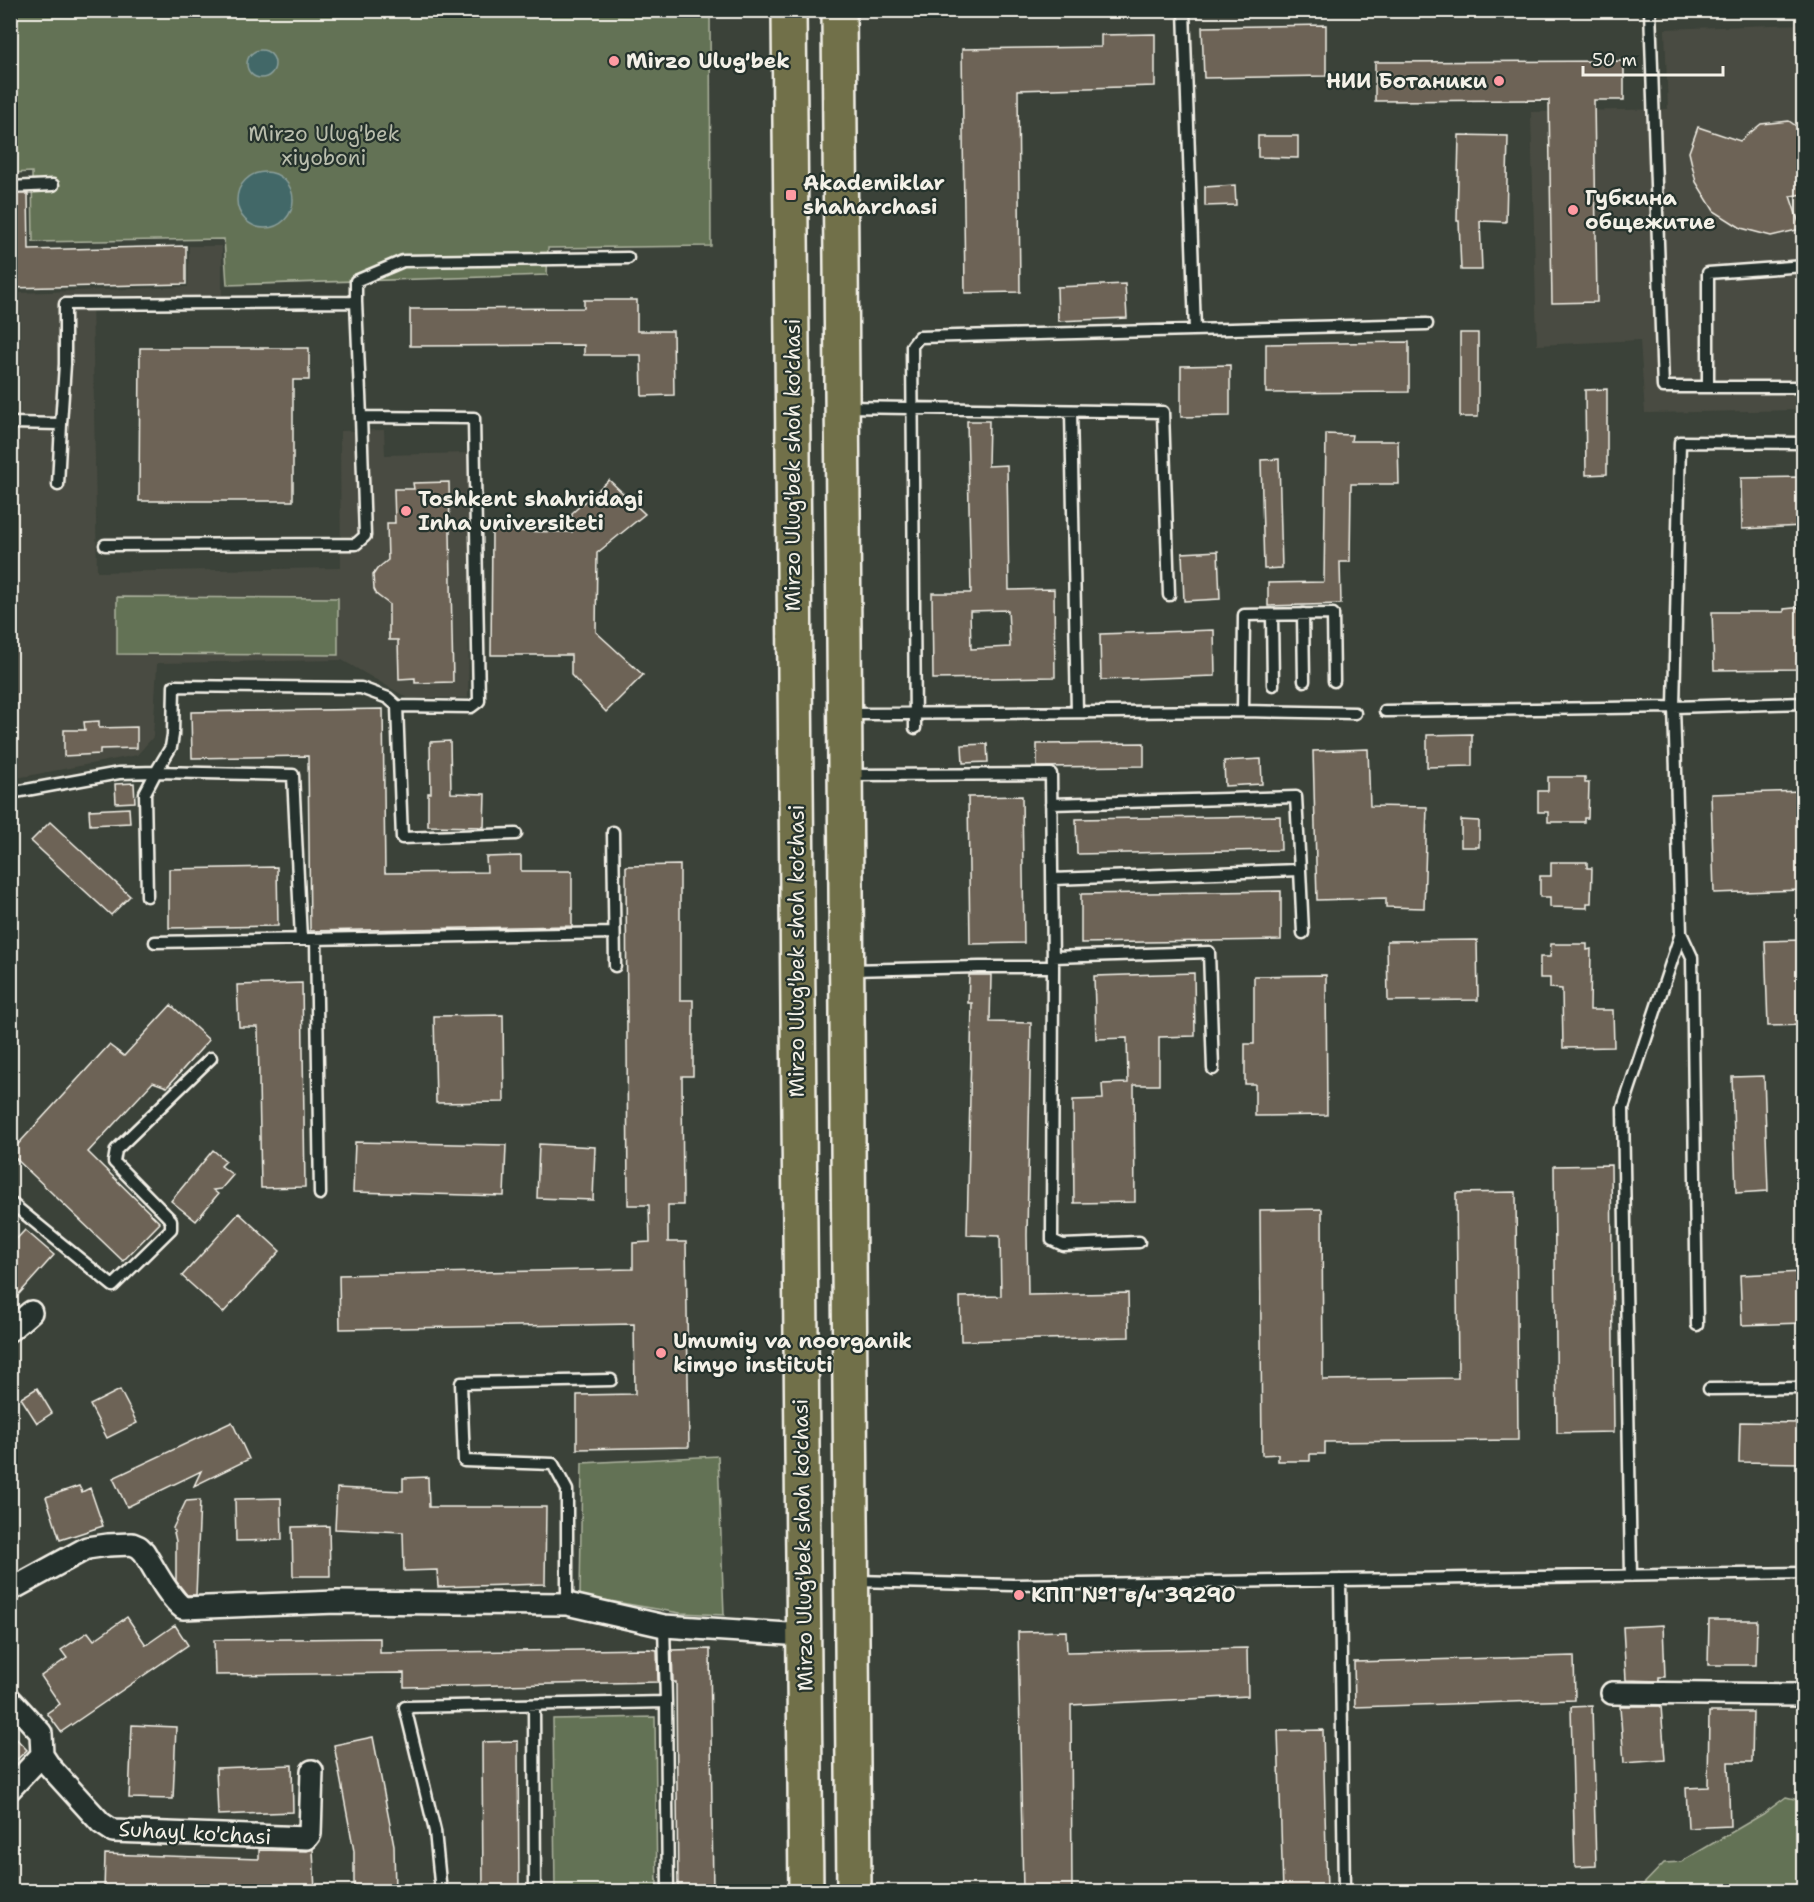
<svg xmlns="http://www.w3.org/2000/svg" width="1814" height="1902" viewBox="0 0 1814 1902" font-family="'Shantell Sans',sans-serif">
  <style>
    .built { fill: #4a4c42 }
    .green { fill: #647254; stroke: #acb29e; stroke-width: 1.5 }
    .water { fill: #436867; stroke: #8a9f9b; stroke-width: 1.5 }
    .building { fill: #6d6456; stroke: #f4f1e8; stroke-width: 1.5; fill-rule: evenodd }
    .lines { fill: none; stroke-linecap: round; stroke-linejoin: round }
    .service-casing { stroke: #f4f1e8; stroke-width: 15 }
    .minor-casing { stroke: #f4f1e8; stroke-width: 26 }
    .primary-casing { stroke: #f4f1e8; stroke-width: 38 }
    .service { stroke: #26332d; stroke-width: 10 }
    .minor { stroke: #26332d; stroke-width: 21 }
    .primary { stroke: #71704a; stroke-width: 33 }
    .poi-dot { fill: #ff9aa2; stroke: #26332d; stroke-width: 2 }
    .labels { text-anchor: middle; stroke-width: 4.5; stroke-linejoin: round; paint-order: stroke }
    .poi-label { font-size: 21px; font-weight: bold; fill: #f4f1e8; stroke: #26332d; text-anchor: start }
    .park-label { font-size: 21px; fill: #babead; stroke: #26332d }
    .street-label { font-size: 21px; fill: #f4f1e8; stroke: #26332d }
  </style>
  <rect width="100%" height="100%" fill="#3b4239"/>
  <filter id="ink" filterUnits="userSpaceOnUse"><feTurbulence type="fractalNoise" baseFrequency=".0167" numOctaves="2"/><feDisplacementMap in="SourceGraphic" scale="12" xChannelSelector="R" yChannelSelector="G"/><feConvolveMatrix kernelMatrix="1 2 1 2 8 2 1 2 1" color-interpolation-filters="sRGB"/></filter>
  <g filter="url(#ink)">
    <path class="built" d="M1803,24V410L1645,413L1640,340L1537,345L1531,112L1668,109L1665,29Z
      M189,246H222V295L92,300L97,572L341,568L340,431L384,430L385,455L471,453L468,698H408L342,660L157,663L153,737L137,755L11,779L10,417L20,416V293L188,287Z"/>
    <path class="green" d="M11,11H710L711,246L548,248L547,275L227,285L224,239L33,242L32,172L11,173Z
      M117,597L338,598V655L117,654Z
      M718,1456L724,1615L680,1613L580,1596L582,1463Z
      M655,1717L657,1891H555L553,1719Z
      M1786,1797L1803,1801V1891H1637L1664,1863L1681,1862L1763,1814Z"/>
    <path class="water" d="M247 64a14 14 0 1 1 28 0a14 14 0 1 1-28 0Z
      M237 200a28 28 0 1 1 56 0a28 28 0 1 1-56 0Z"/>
    <path class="building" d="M1326,25V76L1204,78L1202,27Z
      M1155,34V86L1018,90L1020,292L965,293L962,49L1101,47V35Z
      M1624,61V100H1594L1597,302L1552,303L1549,100L1375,101V62Z
      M1789,121L1803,131V194L1790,196L1801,229L1771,236L1741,228L1714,211L1696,182L1689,152L1698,127L1740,141L1761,124Z
      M1459,135L1508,136L1506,222L1480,221L1482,270H1461L1459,221H1457Z
      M1258,136H1298V158L1258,157Z
      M1235,185L1236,205L1205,206V187Z
      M10,194H28L29,250L186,246V284L10,288Z
      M1125,284L1127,318L1058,321L1057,287Z
      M584,300H637V331H673L674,395L642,396L641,355H584V345L410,346V309L584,308Z
      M1460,333H1478V417H1460Z
      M1409,342V392L1266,393V344Z
      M140,348H309V380H293V501H139Z
      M1230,365V416L1181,417V366Z
      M1607,389V474L1586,475L1585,390Z
      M967,421H989L988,466L1007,465L1009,590L1054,589L1055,677L933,679L932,593H971ZM1008,610L1010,647L971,649L970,611Z
      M1326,434L1352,435L1351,441H1398L1399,484H1351L1350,562H1340L1341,604L1268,606V583L1324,582Z
      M1279,459L1282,568L1264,569L1261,460Z
      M1803,477V526L1742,529L1741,478Z
      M609,480L645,514L597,553L596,632L643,675L606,712L571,675V655H491L492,531L572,532V513Z
      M449,482L453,682L415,683V678L399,679L398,640H389V604L377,595L374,589L373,575L377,569L388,560L387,523H395L394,489H414L413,483Z
      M1218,551L1220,599L1184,601L1182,553Z
      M1803,607V669L1714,670L1712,612H1784V609Z
      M1214,630L1215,676L1101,680L1100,634Z
      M383,709L385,873L487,872L486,857L521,856V871H572V926L310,931L308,756L192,758L191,712Z
      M99,721V728L137,727V748L100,749V754L64,756V730H85L84,722Z
      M1472,734V766L1427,767V735Z
      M450,741L451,793L485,794L484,827L428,826V793H431L430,742Z
      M1144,743V766L1037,767V744Z
      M987,744L988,762L963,763L962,745Z
      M1368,749L1370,806L1427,807L1424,908L1386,907V898L1317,900L1313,751Z
      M1261,759L1262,784L1225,786L1224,761Z
      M1548,777H1585V783H1589L1588,818H1584V822H1548V812H1538V791H1548Z
      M134,783L135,802L116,803L115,784Z
      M1803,791V890L1714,893L1711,794Z
      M1022,796L1024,943L970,944L968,797Z
      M129,808L130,823L90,825L89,810Z
      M1280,816L1281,850L1077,854L1076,819Z
      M1461,820L1479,821V847H1461Z
      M50,822L130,896L111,915L31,841Z
      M1551,862H1587V868H1592L1591,903H1587V908L1550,907V897H1540V876H1551Z
      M680,865V1000H693V1076H682L683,1205H668V1242H686L689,1447L577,1449V1395L635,1394L634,1324L340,1329L339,1275L633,1269V1243L650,1242L649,1205H628L626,866Z
      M277,867L278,926L169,928V869Z
      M1281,891V940L1081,943V894Z
      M1477,940L1478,1000L1388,1001L1387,941Z
      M1803,940V1025L1768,1026L1765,941Z
      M1551,944H1587V950L1591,949L1590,1010H1613L1614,1047L1563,1048L1562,989L1550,988V978H1540V957H1550Z
      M1194,973L1195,1036L1159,1037V1085H1134L1135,1202L1074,1203L1073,1100L1103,1099L1102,1084L1128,1083L1127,1038L1096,1039L1094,976Z
      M969,975H991L990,1022L1031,1023L1027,1235L1028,1295L1128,1293L1129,1337L961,1341L960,1297L1001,1296L1000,1236L967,1235L972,1003H968Z
      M1326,975L1327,1115L1255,1116V1084H1245V1044H1254V976Z
      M302,983L305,1187L261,1188L258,1027H239L237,985Z
      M171,1005L209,1040L167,1087L153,1082L88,1152L160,1223L123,1261L10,1153L109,1045L124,1056Z
      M503,1015L504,1102L436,1103L434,1016Z
      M1764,1076L1768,1191L1736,1193L1732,1077Z
      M355,1142L506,1145L504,1196L353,1192Z
      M539,1144L595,1147L593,1200L537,1198Z
      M213,1150L226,1161L221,1166L233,1175L221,1189L213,1190L218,1194L196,1221L171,1201Z
      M1611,1165L1614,1432L1557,1433L1554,1166Z
      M1516,1192L1518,1440L1325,1442V1454H1310V1461H1278V1454L1262,1455L1260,1210L1322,1209L1323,1380L1458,1378L1456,1193Z
      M239,1213L280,1251L223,1313L182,1276Z
      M25,1230L54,1255L10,1304V1246Z
      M1803,1272V1323L1742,1325L1740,1275Z
      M37,1388L52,1413L37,1423L21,1398Z
      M120,1390L137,1423L107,1438L90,1405Z
      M232,1422L249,1459L194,1486L201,1471L127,1507L113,1478Z
      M1740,1422L1803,1423V1463L1739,1462Z
      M428,1477L429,1507H546L545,1584L438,1587L437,1570L404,1571L403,1532L335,1529L337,1488L403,1491V1478Z
      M79,1486L82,1492L90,1488L103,1526L60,1540L46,1497Z
      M281,1498L282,1540L236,1541L235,1499Z
      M200,1500L196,1595H187L176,1581V1541L173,1528L186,1501Z
      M329,1526L330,1576H293L292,1527Z
      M127,1617L146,1645L175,1625L188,1645L61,1732L47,1713L60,1704L41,1676L67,1658L61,1650L88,1632L94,1640Z
      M1709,1620H1757L1756,1665H1708Z
      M1663,1625L1665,1677H1659V1681L1626,1680L1623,1627Z
      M1066,1631L1067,1652L1247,1648L1248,1696L1071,1705L1072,1892H1023L1018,1632Z
      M380,1638V1653L649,1649L657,1650L658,1682L404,1687V1673L215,1675L214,1640Z
      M710,1649L713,1892H678L676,1682H673L672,1650Z
      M1574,1656L1575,1700L1355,1707L1354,1662Z
      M1592,1706L1596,1866L1575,1867L1571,1707Z
      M1620,1706H1661L1665,1760L1624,1763Z
      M1709,1712H1753L1752,1762H1728L1730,1826L1688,1828L1686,1788L1708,1787Z
      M132,1725L176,1727L173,1799L129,1798Z
      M1323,1730L1327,1892H1283L1278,1731Z
      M10,1732L27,1750L10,1766Z
      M373,1737L394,1845L395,1892H354V1851L334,1745Z
      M518,1741L519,1892H483L482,1742Z
      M292,1765L293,1812L218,1815L216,1768Z
      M313,1849L315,1892H104L105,1854L259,1859V1850L307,1851Z"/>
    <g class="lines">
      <g class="service-casing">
        <path id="service" d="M1184,10L1195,330
          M1650,10L1663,387H1804
          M10,187L53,185
          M356,302L361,417L474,418L479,701L471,707L397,706
          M1708,387V273L1804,266
          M845,407L1163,412L1169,595
          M1071,411L1077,712
          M10,423L61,424L65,364V304L356,302V281L403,261L628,258
          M58,485L61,424
          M105,545L356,544L365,536L361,417
          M1303,614L1304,681
          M1272,615L1273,685
          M1243,711L1244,615L1333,614L1334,681
          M1385,711L1674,707L1804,703
          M848,714L1243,711L1355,713
          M915,728L912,346L919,337L1427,324
          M849,775L1051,774L1053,967
          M10,793L119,773L156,772L171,747L173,735L174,686L361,688L388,698L397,706L402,838L516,834
          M1051,804L1296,797L1300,870L1052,879
          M613,832L615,966
          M1300,870L1303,933
          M147,896L145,793L156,772L293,775L301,939
          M1681,933L1692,957L1697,1325
          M316,939L320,1194
          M155,942L614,933
          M1053,957L1209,952L1213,1069
          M850,970L980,967H1053L1052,1240L1063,1245L1139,1242
          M10,1202L113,1286L171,1229V1220L114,1162L116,1150L211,1058
          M1709,1389L1804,1388
          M1631,1576L1623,1108L1681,933L1674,707L1680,442L1804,443
          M1340,1580L1344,1892
          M856,1581L1013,1585L1804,1573
          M567,1604V1490L553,1464L464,1461L461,1383L611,1380
          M666,1702L668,1892
          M534,1706L535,1892
          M441,1892L435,1831L405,1707L666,1702L664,1626"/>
      </g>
      <g class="minor-casing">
        <path id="minor" d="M10,1330L31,1312
          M10,1590L87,1548L108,1545L132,1544L139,1547L144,1552C154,1568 168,1597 183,1608L336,1602L567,1604L664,1626L803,1635
          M1612,1693L1804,1695
          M10,1699L41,1733L42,1755L50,1767L101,1823L113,1831L307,1838L310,1834L312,1771
          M10,1789L42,1755"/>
      </g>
      <g class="primary-casing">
        <path id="primary" d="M789,10L806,1892
          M839,10L854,1892"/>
      </g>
      <use href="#service" class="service"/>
      <use href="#minor" class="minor"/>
      <use href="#primary" class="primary"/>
    </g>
  </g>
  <g class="poi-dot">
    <circle cx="614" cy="61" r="6"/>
    <circle cx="1499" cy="81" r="6"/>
    <rect x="785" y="189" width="12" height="12" rx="3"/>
    <circle cx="1573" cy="210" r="6"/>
    <circle cx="406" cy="511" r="6"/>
    <circle cx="661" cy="1353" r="6"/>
    <circle cx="1019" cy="1595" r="6"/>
  </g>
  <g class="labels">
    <g class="poi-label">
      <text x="626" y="68">Mirzo Ulug'bek</text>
      <text x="1487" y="88" text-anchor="end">НИИ Ботаники</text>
      <text x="803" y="190">Akademiklar<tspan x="803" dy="24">shaharchasi</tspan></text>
      <text x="1585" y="205">Губкина<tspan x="1585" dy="24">общежитие</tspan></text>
      <text x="418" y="506">Toshkent shahridagi<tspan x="418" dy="24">Inha universiteti</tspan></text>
      <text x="673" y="1348">Umumiy va noorganik<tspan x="673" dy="24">kimyo instituti</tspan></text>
      <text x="1031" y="1602">КПП №1 в/ч 39290</text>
    </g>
    <g class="park-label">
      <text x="324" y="141">Mirzo Ulug'bek<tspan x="324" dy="24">xiyoboni</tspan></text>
    </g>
    <g class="street-label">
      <text transform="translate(793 465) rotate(-90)" y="7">Mirzo Ulug'bek shoh ko'chasi</text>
      <text transform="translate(797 951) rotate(-90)" y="7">Mirzo Ulug'bek shoh ko'chasi</text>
      <text transform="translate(803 1545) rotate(-91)" y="7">Mirzo Ulug'bek shoh ko'chasi</text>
      <text transform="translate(195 1833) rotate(3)" y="7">Suhayl ko'chasi</text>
    </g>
  </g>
  <rect width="1814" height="1902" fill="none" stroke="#26332d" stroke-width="36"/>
  <rect x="18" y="18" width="1778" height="1866" fill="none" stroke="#f4f1e8" stroke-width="2" filter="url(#ink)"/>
  <path d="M1583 66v9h140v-9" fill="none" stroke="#f4f1e8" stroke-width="3"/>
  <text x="1592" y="66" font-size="18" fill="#f4f1e8" stroke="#26332d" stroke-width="4.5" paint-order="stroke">50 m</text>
</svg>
